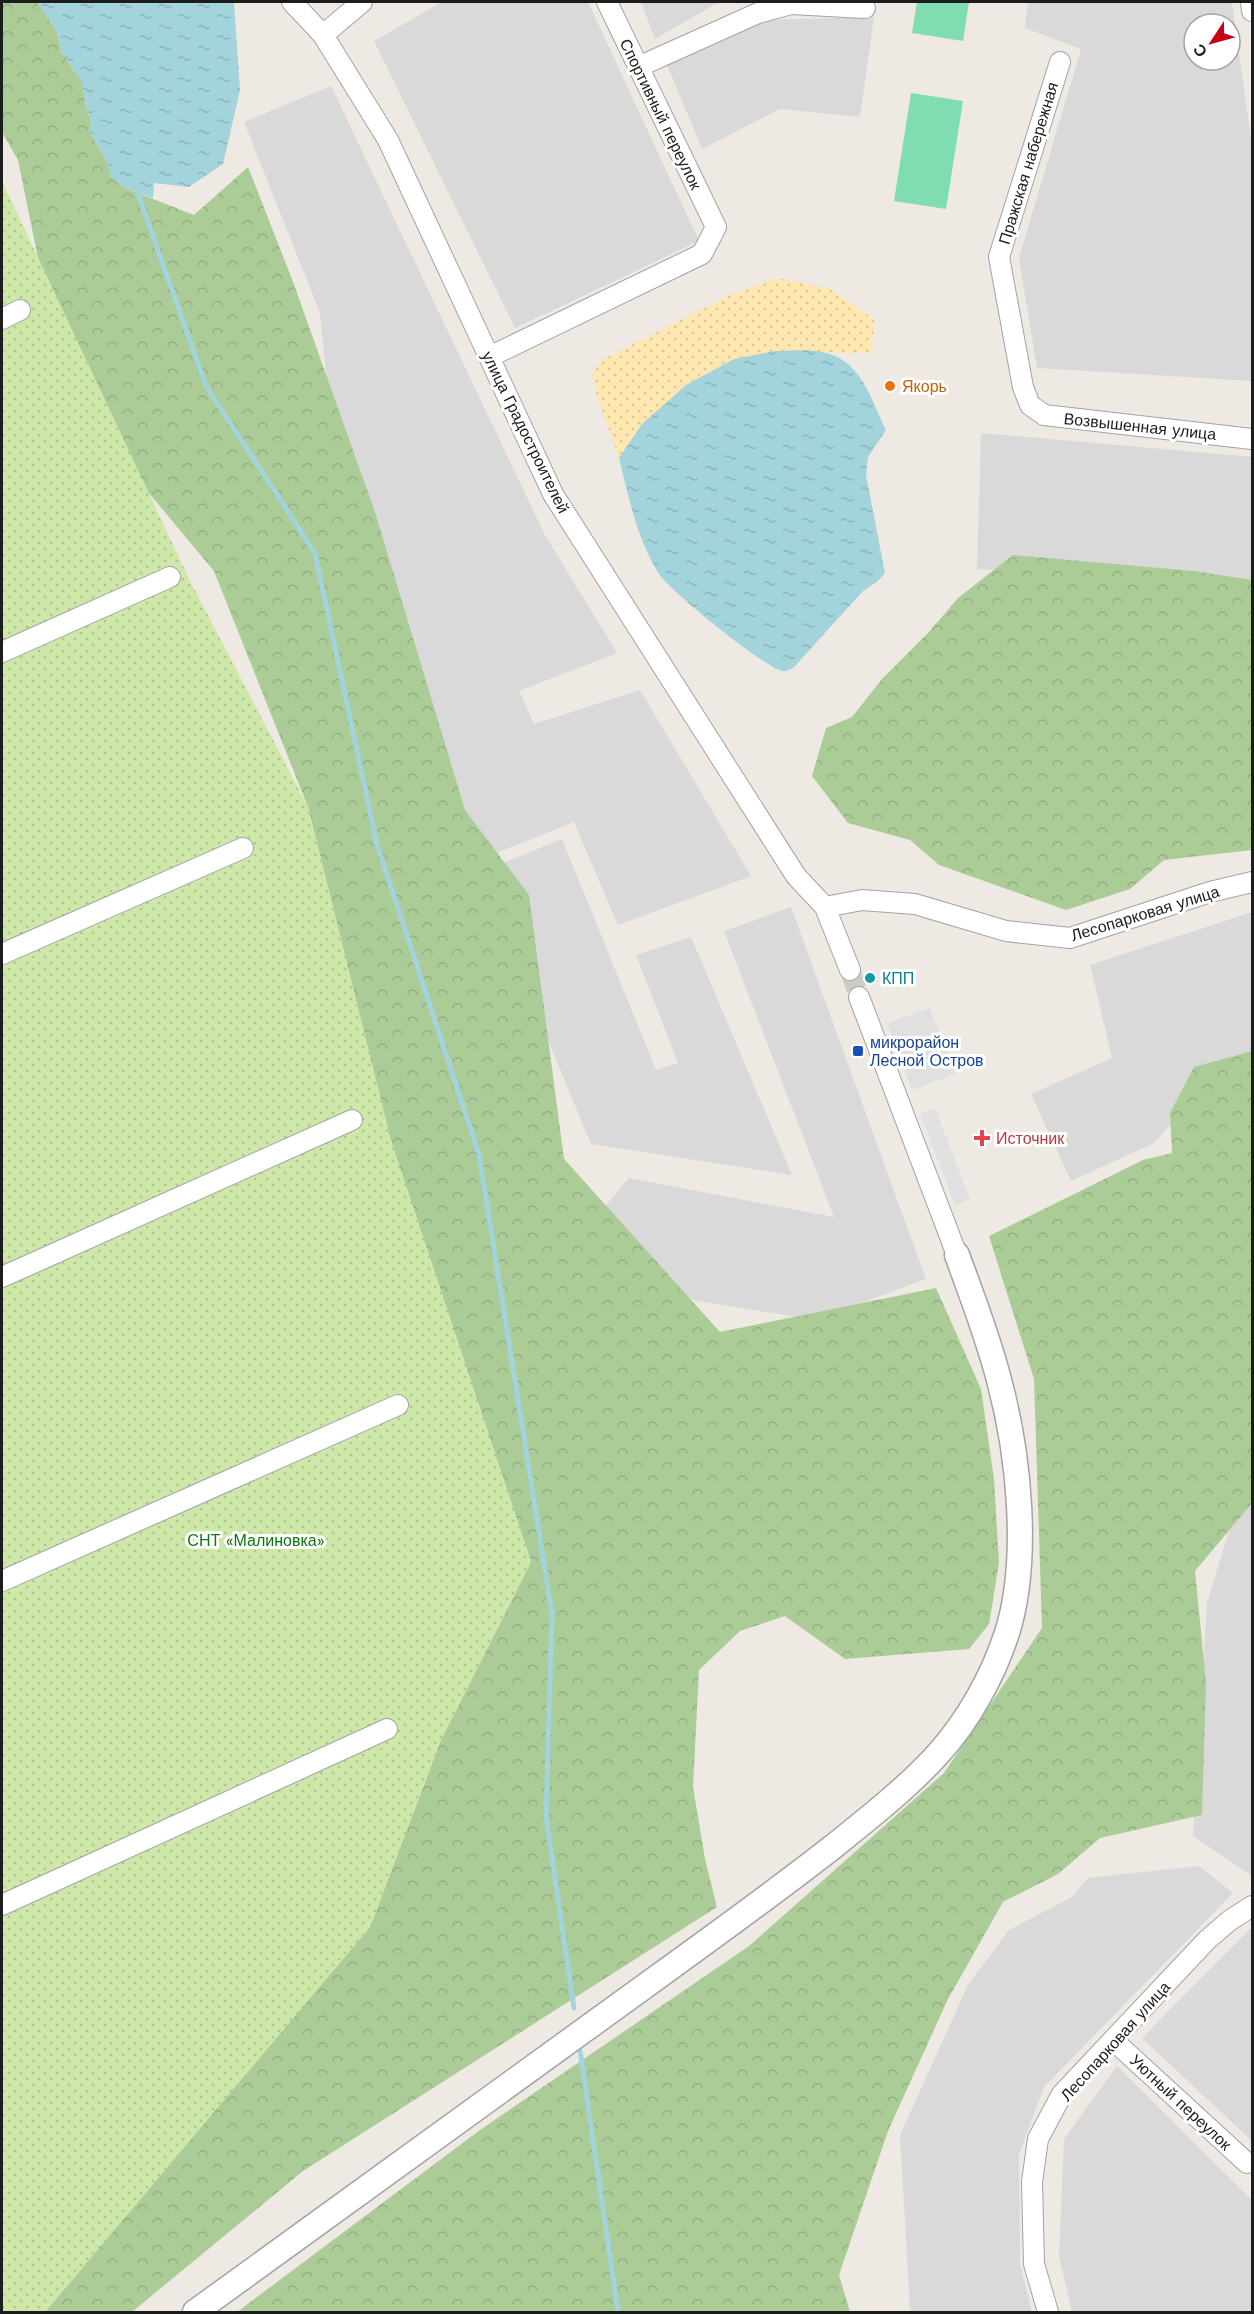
<svg xmlns="http://www.w3.org/2000/svg" width="1254" height="2314" viewBox="0 0 1254 2314" font-family="'Work Sans',sans-serif">
  <style>
    .residential { fill: #dad9d9; fill-rule: evenodd }
    .forest { fill: url(#forest-crowns) }
    .sand { fill: url(#sand-dots) }
    .garden { fill: url(#garden-dots) }
    .pitch { fill: #80dcb1 }
    .parking { fill: #e0e0e0 }
    .water { fill: url(#water-ripples) }
    .lines { fill: none; stroke-linecap: round; stroke-linejoin: round }
    .stream { stroke: #a3d3db; stroke-width: 5 }
    .minor-tunnel { stroke: #cecac4; stroke-width: 20; stroke-dasharray: 20 10; stroke-linecap: butt }
    .minor-casing { stroke: #a3a3a3; stroke-width: 22 }
    .tertiary-casing { stroke: #a3a3a3; stroke-width: 27 }
    .minor { stroke: #fff; stroke-width: 20 }
    .tertiary { stroke: #fff; stroke-width: 24 }
    .food-dot { fill: #e8710a; stroke: #fff; stroke-width: 2 }
    .culture-dot { fill: #0f9aa8; stroke: #fff; stroke-width: 2 }
    .transit-dot { fill: #1a4fb4; stroke: #fff; stroke-width: 2 }
    .health-dot { fill: #e0444e; stroke: #fff; stroke-width: 2 }
    .labels { text-anchor: middle; stroke-width: 6; stroke-linejoin: round; paint-order: stroke }
    .street-label { font-size: 16px; fill: #1c1c1c; stroke: #fff }
    .food-label { font-size: 16px; fill: #c56008; stroke: #fff; text-anchor: start }
    .culture-label { font-size: 16px; fill: #0d838f; stroke: #fff; text-anchor: start }
    .transit-label { font-size: 16px; fill: #164399; stroke: #fff; text-anchor: start }
    .health-label { font-size: 16px; fill: #be3a42; stroke: #fff; text-anchor: start }
    .park-label { font-size: 16px; fill: #0d780d; stroke: #fff }
  </style>
  <defs>
    <pattern id="forest-crowns" width="20" height="18" patternUnits="userSpaceOnUse" patternTransform="scale(1.5)"><rect width="20" height="18" fill="#abcc97"/><path d="M2 6a3 3 0 1 1 6 0M12 15a3 3 0 1 1 6 0" fill="none" stroke="#93af82"/></pattern>
    <pattern id="sand-dots" width="8" height="8" patternUnits="userSpaceOnUse" patternTransform="scale(1.5)"><rect width="8" height="8" fill="#fee7b0"/><path d="M2 2h.1M6 6h.1" fill="none" stroke="#d9c697" stroke-width="1.8" stroke-linecap="round"/></pattern>
    <pattern id="garden-dots" width="8" height="8" patternUnits="userSpaceOnUse" patternTransform="scale(1.5)"><rect width="8" height="8" fill="#cde8a8"/><path d="M2 2h.1M6 6h.1" fill="none" stroke="#afc690" stroke-width="1.8" stroke-linecap="round"/></pattern>
    <pattern id="water-ripples" width="26" height="14" patternUnits="userSpaceOnUse" patternTransform="scale(1.5)"><rect width="26" height="14" fill="#a3d3db"/><path d="M2 4q2-2 4 0t4 0M15 11q2-2 4 0t4 0" fill="none" stroke="#8cb5bb"/></pattern>
  </defs>
  <rect width="100%" height="100%" fill="#eee9e2"/>
  <path class="residential" d="M442,2H588L699,241L515,328L374,41Z
    M641,2H719L655,39Z
    M1028,2H1232L1252,147V381L1037,368L1019,258L1081,49L1025,28ZM1194,24H1230V60H1194Z
    M874,17L860,117L780,109L702,149L667,65L763,20Z
    M331,86L545,535L617,653L519,691L534,724L640,690L751,876L618,925L574,822L474,862L335,464L320,313L244,122Z
    M981,433L1252,457V585L977,569Z
    M562,839L656,1070L678,1063L636,955L691,937L792,1175L591,1144L479,873Z
    M791,907L926,1279L815,1320L614,1287L596,1217L629,1178L834,1217L724,931Z
    M1252,912V1070L1202,1090L1154,1143L1071,1181L1031,1094L1112,1058L1090,965Z
    M1252,1455V1876L1193,1836L1207,1603Z
    M1199,1866L1233,1893L1044,2087L1019,2154L1020,2264L1032,2312H910L900,2135L968,1985L1009,1930L1072,1897L1088,1878Z
    M1252,1927V2141L1142,2038Z
    M1117,2066L1252,2200V2312H1072L1059,2256L1064,2139Z"/>
  <path class="forest" d="M2,2H37L57,32L62,53L82,82L86,106L91,122L90,133L107,161L112,178L128,189L194,215L248,167L292,279L375,512L465,810L529,895L564,1159L720,1332L936,1288L981,1389L994,1479L999,1563L989,1624L969,1649L845,1659L785,1616L740,1631L699,1670L693,1787L705,1859L717,1907L303,2171L132,2312H45L370,1927L441,1740L531,1562L391,1141L308,807L214,571L148,492L38,258L18,160L2,132Z
    M1013,555L1194,571L1252,580V850L1164,860L1130,889L1066,910L939,865L910,840L848,823L812,776L826,728L852,717L882,679L929,632L958,598Z
    M1252,1051V1503L1195,1571L1206,1683L1202,1815L1100,1838L1058,1874L1003,1902L948,1999L888,2131L839,2275L850,2312H237L480,2130L749,1946L944,1773L1042,1628L1034,1379L989,1236L1143,1160L1172,1153L1170,1113L1194,1067Z"/>
  <path class="sand" d="M777,278L830,289L875,320L871,353L775,351L734,359L686,385L642,424L619,458L597,396L592,374L602,360L731,295Z"/>
  <path class="garden" d="M2,181L190,581L308,807L391,1141L531,1562L441,1740L370,1927L45,2312H2Z"/>
  <path class="pitch" d="M917,2H969L963,41L912,33Z
    M911,93L963,101L946,209L894,201Z"/>
  <path class="parking" d="M930,1008L955,1074L912,1090L887,1023Z
    M935,1108L970,1199L955,1205L920,1113Z"/>
  <path class="water" d="M37,2H234L240,90L223,164L189,187L154,183L153,198L128,189L112,178L107,161L90,133L91,122L86,106L82,82L62,53L57,32Z
    M775,351C790,351 806,349 821,352C861,358 870,398 886,430L868,457L866,475L885,573L878,581L863,591L794,667C790,670 786,672 782,671C764,667 670,591 659,574C637,539 629,498 619,458L642,424L686,385L734,359Z"/>
  <g class="lines">
    <path class="stream" d="M136,188L206,386L315,553L377,845L479,1154L552,1614L546,1817L574,2008
      M580,2050L618,2312"/>
    <path class="minor-tunnel" d="M850,970L859,997"/>
    <g class="minor-casing">
      <path id="minor" d="M292,2L323,35L388,140L553,494L796,876L825,907L850,970
        M1251,2L1252,11
        M323,35L362,2
        M1060,62L999,257L1023,387L1030,405L1044,415L1252,439
        M638,67L758,13L791,4L865,8
        M2,319L20,310
        M489,357L702,254L716,227L607,2
        M2,652L170,577
        M825,907L862,900L915,904L1006,931L1070,938L1210,892L1252,882
        M2,954L243,848
        M859,997L957,1255
        M2,1277L352,1120
        M2,1581L398,1405
        M2,1905L387,1729
        M1114,2041L1247,2163
        M1048,2312L1034,2264L1032,2182L1038,2139L1062,2094L1207,1940L1229,1921L1252,1906"/>
    </g>
    <g class="tertiary-casing">
      <path id="tertiary" d="M195,2312C347,2202 499,2092 652,1981C713,1937 774,1893 834,1846C870,1817 907,1788 938,1754C968,1721 993,1676 1007,1633C1030,1560 1019,1454 999,1380C988,1337 972,1296 957,1255"/>
    </g>
    <use href="#minor" class="minor"/>
    <use href="#tertiary" class="tertiary"/>
  </g>
  <circle class="food-dot" cx="890" cy="386" r="6"/>
  <circle class="culture-dot" cx="870" cy="978" r="6"/>
  <rect class="transit-dot" x="852" y="1045" width="12" height="12" rx="3"/>
  <path class="health-dot" d="M979 1129h6v6h6v6h-6v6h-6v-6h-6v-6h6z"/>
  <g class="labels">
    <g class="street-label">
      <text transform="translate(661 114) rotate(64)" y="6">Спортивный переулок</text>
      <text transform="translate(1028 163) rotate(-73)" y="6">Пражская набережная</text>
      <text transform="translate(1140 426) rotate(6)" y="6">Возвышенная улица</text>
      <text transform="translate(526 432) rotate(64)" y="6">улица Градостроителей</text>
      <text transform="translate(1145 913) rotate(-17)" y="6">Лесопарковая улица</text>
      <text transform="translate(1115 2041) rotate(-48)" y="6">Лесопарковая улица</text>
      <text transform="translate(1181 2102) rotate(43)" y="6">Уютный переулок</text>
    </g>
    <g class="food-label">
      <text x="902" y="392">Якорь</text>
    </g>
    <g class="culture-label">
      <text x="882" y="984">КПП</text>
    </g>
    <g class="transit-label">
      <text x="870" y="1048">микрорайон<tspan x="870" dy="18">Лесной Остров</tspan></text>
    </g>
    <g class="health-label">
      <text x="996" y="1144">Источник</text>
    </g>
    <g class="park-label">
      <text x="256" y="1546">СНТ «Малиновка»</text>
    </g>
  </g>
  <rect width="1254" height="2314" fill="none" stroke="#1c1c1c" stroke-width="6"/>
  <g transform="translate(1212 42) rotate(234)"><circle r="28" fill="#ffffff" stroke="#a4a4a4" stroke-width="1.5"/>
  <path d="M0-4.5L10 22L0 15L-10 22Z" fill="#c50314"/>
  <text y="-9" font-size="16" font-weight="bold" text-anchor="middle" fill="#1c1c1c">С</text>
  </g>
</svg>
